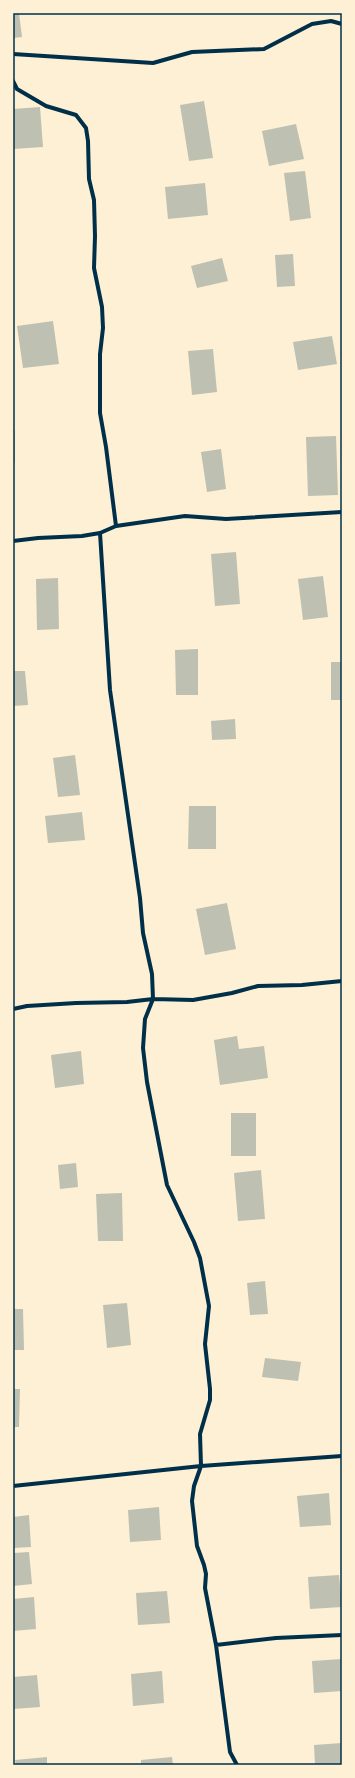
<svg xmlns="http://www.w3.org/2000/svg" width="355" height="1778" viewBox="0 0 355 1778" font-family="Ubuntu,sans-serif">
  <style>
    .building { fill: #bec0b2 }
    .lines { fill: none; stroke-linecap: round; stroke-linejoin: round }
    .minor { stroke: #003049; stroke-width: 4 }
    .neatline { fill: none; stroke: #003049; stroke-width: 1.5 }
  </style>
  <rect width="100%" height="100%" fill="#fdf0d5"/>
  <path class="building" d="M13,13H19L22,37L13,38Z
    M204,101L213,158L189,161L180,105Z
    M40,107L43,147L13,149V109Z
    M296,124L304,159L269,166L262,131Z
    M305,171L311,218L290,221L284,173Z
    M205,183L208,215L168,219L165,187Z
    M293,254L295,286L277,287L275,255Z
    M222,258L228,281L197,288L191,266Z
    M53,321L59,364L23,368L17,326Z
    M332,336L337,364L298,370L293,342Z
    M213,349L217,392L192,395L188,351Z
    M13,430H15V463H13Z
    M336,436L338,495L308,496L306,437Z
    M221,449L226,489L207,492L201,452Z
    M236,552L240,604L215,606L211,554Z
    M323,576L328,617L303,620L298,579Z
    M58,578L59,629L37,630L36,579Z
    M198,649V695H176L175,650Z
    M331,662H342V700H331Z
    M13,671H25L28,705L13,706Z
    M235,719L236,739L212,740L211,721Z
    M75,755L80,795L58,797L53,758Z
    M189,806H216V849H188Z
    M82,812L85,840L48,843L45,816Z
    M227,903L236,949L205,955L196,909Z
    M237,1036L239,1049L264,1046L268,1078L220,1085L214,1040Z
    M81,1051L84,1084L55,1088L51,1055Z
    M231,1113H256V1156H231Z
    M76,1163L78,1187L60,1189L58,1165Z
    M261,1170L265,1219L238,1221L234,1173Z
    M122,1193L123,1241H98L96,1194Z
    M265,1281L268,1314L250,1315L247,1283Z
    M127,1303L131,1345L107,1348L103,1305Z
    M13,1309H23L24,1350H13Z
    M265,1358L301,1362L298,1381L262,1377Z
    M13,1389H20L19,1427H13Z
    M329,1493L331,1525L300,1527L297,1496Z
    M159,1507L161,1540L130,1542L128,1510Z
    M29,1515L31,1547L13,1548V1517Z
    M29,1552L32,1584L13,1586V1553Z
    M339,1575L342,1607L310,1609L308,1577Z
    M167,1591L170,1623L138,1625L136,1593Z
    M34,1597L36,1629L13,1631V1599Z
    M342,1659V1691L314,1693L312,1661Z
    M162,1671L164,1703L133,1706L131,1674Z
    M37,1675L40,1707L13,1709V1677Z
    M342,1743V1765H315L314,1745Z
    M47,1757V1765H16L15,1760Z
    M172,1757L173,1765H141V1760Z"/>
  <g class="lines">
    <path class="minor" d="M13,54L153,63L192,52L264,49L312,24L331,21L342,24
      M13,81L17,89L46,106L76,115L86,128L88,141L89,179L94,200L95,236L94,268L102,307L103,328L100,354V413L106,447L116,526
      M100,533L110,690L140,898L143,933L152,974L153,999L145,1019L143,1048L147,1082L167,1185L194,1242L200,1258L209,1306L205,1344L210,1389V1400L200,1434L201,1466L194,1486L192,1501L197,1546L204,1565L206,1574L205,1588L216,1645L230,1752L237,1765
      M13,541L38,538L82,536L100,533L116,526L185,516L226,519L342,512
      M13,1009L27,1006L76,1003L127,1002L153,999L193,1000L232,993L258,986L302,985L342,981
      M13,1486L201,1466L342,1456
      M216,1645L276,1638L342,1635"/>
  </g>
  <rect width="355" height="1778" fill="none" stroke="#fdf0d5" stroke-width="28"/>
  <rect x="14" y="14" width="327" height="1750" class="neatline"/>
</svg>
